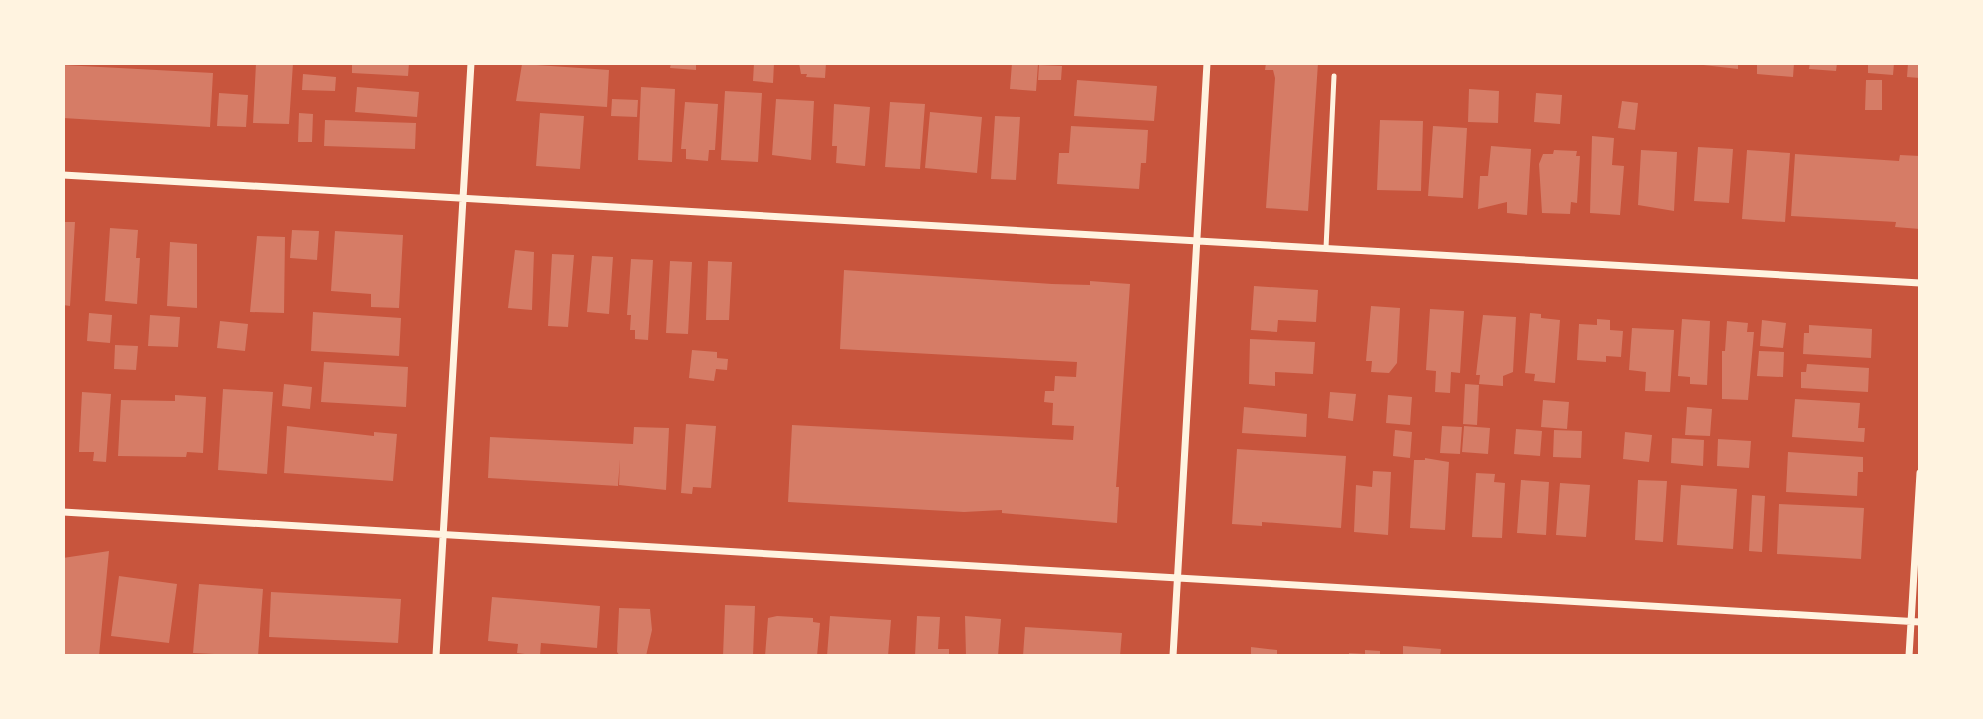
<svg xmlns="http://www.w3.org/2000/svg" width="1983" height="719" viewBox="0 0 1983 719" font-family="'Fira Sans',sans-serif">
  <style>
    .building { fill: #d67c66 }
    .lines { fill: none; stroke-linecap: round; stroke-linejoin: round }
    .service { stroke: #fff3e0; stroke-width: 5 }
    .minor { stroke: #fff3e0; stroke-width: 7 }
  </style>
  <rect width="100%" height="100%" fill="#c8553d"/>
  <path class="building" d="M256,63H293L289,124L253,123Z
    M352,63H409L408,76L352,73Z
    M671,63H696V70L670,68Z
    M754,63H774L773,83L753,81Z
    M799,63H826L825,78L806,77L807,74H801Z
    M1012,63L1038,64L1036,91L1010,89Z
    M1266,63H1318L1308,211L1266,208L1275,78L1273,70H1265Z
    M1686,63H1738V69Z
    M1757,63H1794L1793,77L1757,74Z
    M1810,63H1837L1836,71L1809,69Z
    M1868,63H1894L1893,75L1868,73Z
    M1908,63H1920V78L1907,77Z
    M522,64L609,70L607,107L516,101Z
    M63,65L213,73L210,127L63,118Z
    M1039,65L1062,66L1061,80H1038Z
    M303,74L336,77L335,91L302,90Z
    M1077,80L1157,86L1154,121L1074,116Z
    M1866,80H1882V110H1865Z
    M357,87L419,92L417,117L355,112Z
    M641,87L675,89L672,162L638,160Z
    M1469,89L1499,91L1498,123L1468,122Z
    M725,91L762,93L758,162L721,160Z
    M219,93L248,95L246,127L217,126Z
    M1536,93L1562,95L1560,124L1534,122Z
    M612,99L638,100L637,117L611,116Z
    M776,99L814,101L811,160L772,155Z
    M1622,101L1638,103L1635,130L1618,128Z
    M685,102L718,104L715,150H709L708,161L686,159V149H681Z
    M890,102L925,104L920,169L885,167Z
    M834,104L870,107L865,166L836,163L837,146H832Z
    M930,112L982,117L977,173L925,168Z
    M299,113L313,114L312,142H298Z
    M540,113L584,116L580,169L536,166Z
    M995,116L1020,117L1016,180L991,179Z
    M325,120L416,123L415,149L324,146Z
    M1380,120L1423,121L1421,191L1377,190Z
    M1071,126L1148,130L1146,163H1141L1139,189L1057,184L1059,153H1069Z
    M1433,126L1467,128L1463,198L1428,196Z
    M1592,136L1614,138L1612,165L1624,166L1620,215L1590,213Z
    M1491,146L1531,149L1527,215L1507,213V202L1478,209L1480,176H1488Z
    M1698,147L1733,149L1729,203L1694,201Z
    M1554,150L1577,151L1576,156H1580L1577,203L1571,202L1570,214L1542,213L1539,164L1543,154H1553Z
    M1641,150L1677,152L1674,211L1638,205Z
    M1747,150L1790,153L1785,222L1742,219Z
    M1795,154L1899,161L1900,155L1920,156V229L1895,227L1896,222L1791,216Z
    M63,222H75L70,306L63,305Z
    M110,228L138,230L136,258H140L137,304L105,301Z
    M292,230L319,231L317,260L290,258Z
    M335,231L403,235L399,308L371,307V294L331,291Z
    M257,236L285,237L284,313L250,312Z
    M170,242L197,244V308L167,306Z
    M515,250L534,252L532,310L508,308Z
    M552,254L574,255L568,327L548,326Z
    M592,256L613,257L609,314L587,312Z
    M631,259L653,260L648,340L635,339V330H630L631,315H627Z
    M670,261L692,262L688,334L666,333Z
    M708,261L732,262L729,320H706Z
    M844,270L1052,284L1090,285V281L1130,284L1116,487H1119L1117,523L1002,513V510L964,512L788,502L792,425L1073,440L1074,426L1052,425L1053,403L1044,402L1045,391H1054L1055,376L1076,377L1077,362L840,349Z
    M1254,286L1318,290L1316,322L1278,320L1277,332L1251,330Z
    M1371,306L1400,308L1397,363L1389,373L1371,372L1372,361H1366Z
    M1430,309L1464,311L1460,373L1451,372L1450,393L1435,392L1436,371L1426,370Z
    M313,312L401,318L399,356L311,351Z
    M89,313L112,315L110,343L87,341Z
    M1530,313L1541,314V318L1560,320L1555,383L1534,381L1535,374L1525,373Z
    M150,315L180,317L178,347L148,346Z
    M1483,315L1516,317L1513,372L1503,376V386L1479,384L1480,375H1476Z
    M1597,319L1610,320V330L1623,331L1621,357L1606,356V362L1577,360L1579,324L1597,325Z
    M1682,319L1710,321L1707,385L1690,384V377L1678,376Z
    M1762,320L1786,323L1783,348L1760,346Z
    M220,321L248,324L245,351L217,348Z
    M1727,321L1748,323L1747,332H1754L1748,400L1722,399V351H1725Z
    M1809,325L1872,329L1871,358L1803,354L1804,333H1809Z
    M1632,328L1674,330L1670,392L1645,391L1646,372L1629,370Z
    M1250,339L1315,342L1313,374L1275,372V386L1249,384Z
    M115,345L138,346L136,370L114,369Z
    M692,350L717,352V358L728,359L727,370L716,369L714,381L689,378Z
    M1759,351L1784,352L1783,377L1757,376Z
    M324,362L408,367L406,407L321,402Z
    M1807,364L1869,368L1868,392L1801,388V372H1806Z
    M284,384L312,387L310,409L282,406Z
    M1465,384L1479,385L1477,425L1463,424Z
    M223,389L273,392L267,474L218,470Z
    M82,392L111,394L106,462L93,461L94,452H79Z
    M1330,392L1356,394L1353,421L1328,418Z
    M175,395L206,397L203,453L187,452L186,457L118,456L121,400L175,401Z
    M1388,395L1412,397L1410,425L1386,423Z
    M1795,399L1860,403L1858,428H1865L1864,442L1792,437Z
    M1543,400L1569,402L1567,429L1541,427Z
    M1244,407L1307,414L1306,437L1242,433Z
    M1687,407L1712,409L1710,436L1685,435Z
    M686,424L716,426L711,488L693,487L692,494L681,493Z
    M287,426L374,436V432L397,434L393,481L284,473Z
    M1442,426L1462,427L1460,454L1440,453Z
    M1464,426L1490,428L1488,454L1462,452Z
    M634,427L669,428L666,490L619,485L620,459L618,486L488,478L490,437L633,444Z
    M1516,429L1542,431L1540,456L1514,454Z
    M1395,430L1412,432L1410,458L1393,456Z
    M1554,430L1582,431L1581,458L1553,457Z
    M1625,432L1652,435L1649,462L1623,459Z
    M1672,438L1704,440L1703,466L1671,463Z
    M1718,439L1751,441L1749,468L1717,466Z
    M1237,449L1346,456L1341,528L1262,522V526L1232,524Z
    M1788,452L1863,457V472H1858L1857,496L1786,492Z
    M1425,458L1449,462L1445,530L1410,528L1414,460H1425Z
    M1373,471L1391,472L1388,535L1354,532L1356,485L1372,487Z
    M1476,473L1495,474L1494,482L1505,483L1502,538L1472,537Z
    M1521,480L1549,482L1546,535L1517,533Z
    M1638,480L1667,481L1663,542L1635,540Z
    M1560,483L1590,485L1586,537L1556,535Z
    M1681,485L1737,489L1733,549L1677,545Z
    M1752,495L1765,496L1762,552L1749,551Z
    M1779,504L1864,508L1861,559L1777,554Z
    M109,551L99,656H63V558Z
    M119,576L177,584L169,643L111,636Z
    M199,584L263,589L258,656L193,653Z
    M271,592L401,599L398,643L269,637Z
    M492,597L600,606L597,648L541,643L540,656L517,653L518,644L488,641Z
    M725,605L755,606L753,656H723Z
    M619,608L650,609L652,630L646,656H620L617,652Z
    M777,616L813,618V622L820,623L817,656H765L768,618Z
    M830,616L891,620L888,656H827Z
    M917,616L940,617L938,649H949V656H915Z
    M965,616L1001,619L998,656H966Z
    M1025,627L1122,633L1120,656H1023Z
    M1403,646L1441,649L1440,656H1403Z
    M1251,647L1277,650V656H1251Z
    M1365,650L1380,651V656H1349V653L1365,654Z"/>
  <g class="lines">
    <path class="service" d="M1326,248L1334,76"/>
    <path class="minor" d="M63,175L1920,283
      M63,512L1920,622
      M436,656L471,63
      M1173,656L1207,63
      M1909,656L1920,473"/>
  </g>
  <rect width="1983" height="719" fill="none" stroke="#fff3e0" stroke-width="130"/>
</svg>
